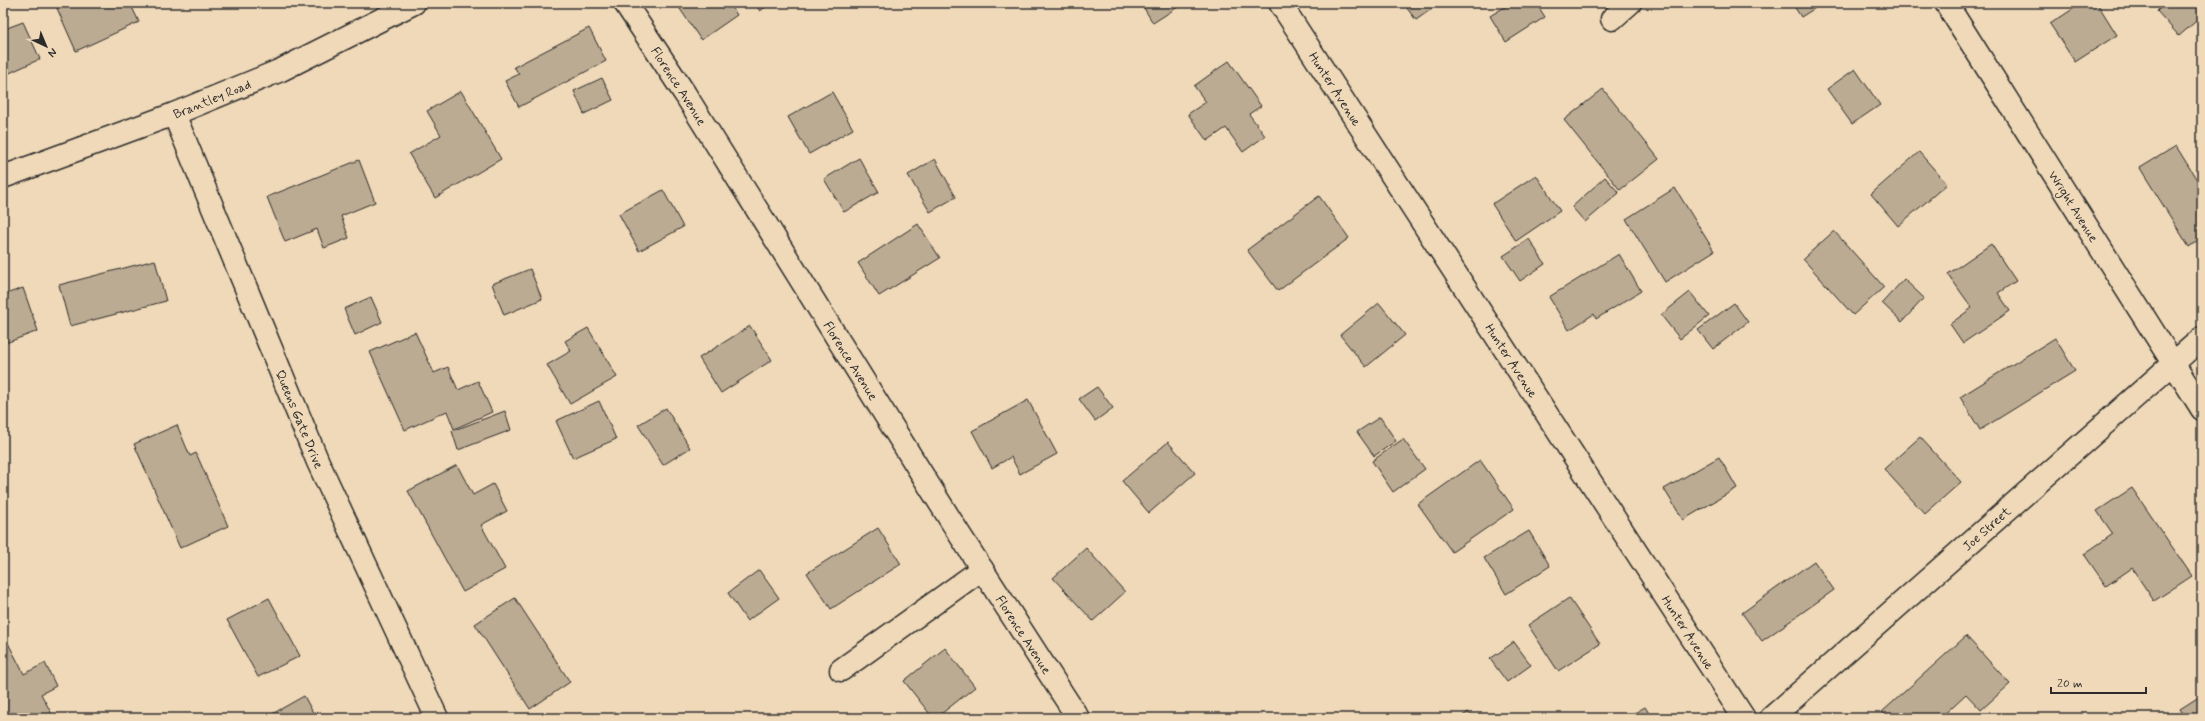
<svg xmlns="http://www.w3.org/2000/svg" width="2205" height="721" viewBox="0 0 2205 721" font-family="Mynerve,sans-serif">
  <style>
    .building { fill: #bcab93; stroke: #2b2b2b }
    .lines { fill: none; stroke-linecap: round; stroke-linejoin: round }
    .minor-casing { stroke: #2b2b2b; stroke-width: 25 }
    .minor { stroke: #efd9b8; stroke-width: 22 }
    .labels { text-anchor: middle; stroke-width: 4; stroke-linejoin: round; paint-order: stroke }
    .street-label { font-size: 13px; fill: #2b2b2b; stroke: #efd9b8 }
  </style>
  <rect width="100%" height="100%" fill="#efd9b8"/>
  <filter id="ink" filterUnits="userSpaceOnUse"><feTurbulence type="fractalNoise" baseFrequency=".025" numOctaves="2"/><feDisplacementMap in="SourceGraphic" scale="8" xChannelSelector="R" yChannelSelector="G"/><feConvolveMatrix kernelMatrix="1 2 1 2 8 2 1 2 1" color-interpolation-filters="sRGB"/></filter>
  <g filter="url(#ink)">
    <path class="building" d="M63,3H130L139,22L76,51L56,6Z
      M676,3H729L737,15L701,40Z
      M754,3H771L760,11Z
      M1141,3H1184L1153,23Z
      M1403,3H1440L1416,20Z
      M1511,3H1536L1545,17L1506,42L1490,16Z
      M1792,3H1823L1801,17Z
      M2082,3H2097L2117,35L2075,62L2050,24Z
      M2166,3H2196L2202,10V16L2179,36L2157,11Z
      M3,18L7,28L23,22L40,59L3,76Z
      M589,28L606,61L519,107L505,81L519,74L514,67Z
      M1229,61L1261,106L1249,114L1265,136L1243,152L1226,128L1207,141L1188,114L1206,102L1194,86Z
      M1855,69L1880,105L1852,124L1827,89Z
      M602,78L613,100L584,114L574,91Z
      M1603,89L1659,159L1620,190L1564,120Z
      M461,91L501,159L435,198L409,154L441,135L427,111Z
      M832,92L853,129L809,154L788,117Z
      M2176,146L2202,188V238L2189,247L2140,168Z
      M1919,152L1947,184L1898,226L1871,194Z
      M859,158L879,192L844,212L824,179Z
      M935,159L956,197L930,212L908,175Z
      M359,160L375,202L341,216L349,238L324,248L317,229L285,242L267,197Z
      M1536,175L1560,211L1516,241L1492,204Z
      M1605,177L1619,193L1585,222L1572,207Z
      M1675,188L1714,251L1665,282L1626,219Z
      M663,190L683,227L639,251L619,214Z
      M1319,196L1349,238L1278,291L1247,250Z
      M918,224L940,258L879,296L858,263Z
      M1834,231L1884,287L1853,315L1803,259Z
      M1529,239L1545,264L1520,281L1503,256Z
      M1991,244L2016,281L1998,293L2010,311L1963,343L1950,324L1972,308L1948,274Z
      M1619,254L1641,291L1596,319L1594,314L1569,330L1549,297Z
      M155,260L166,301L70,326L59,285Z
      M530,269L542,299L504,315L492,284Z
      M1904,279L1924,298L1902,322L1882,303Z
      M23,288L38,331L3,344V295Z
      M1690,292L1709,316L1680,339L1661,315Z
      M371,297L382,322L355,335L344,309Z
      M1379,303L1405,335L1366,367L1340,335Z
      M1734,303L1748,322L1713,349L1698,330Z
      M750,326L772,360L721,393L699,358Z
      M588,328L617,377L570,404L547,365L571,351L565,341Z
      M415,332L434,373L448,367L458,390L478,381L492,412L454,429L447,411L405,430L370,352Z
      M2055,338L2075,371L1980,430L1960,397Z
      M1097,387L1113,408L1095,421L1079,399Z
      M1028,400L1057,454L1020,474L1011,457L992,468L972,431Z
      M599,401L616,439L573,458L556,421Z
      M666,408L690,448L663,465L638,425Z
      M505,411L511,430L458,450L452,431Z
      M1380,417L1396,441L1374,456L1357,432Z
      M177,425L190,456L196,453L228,526L180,548L134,444Z
      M1920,437L1961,482L1925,514L1884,469Z
      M1403,439L1425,469L1393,492L1372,461Z
      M1168,442L1195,473L1149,513L1122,481Z
      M1719,457L1737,488L1683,520L1664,489Z
      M1480,460L1514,509L1452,552L1418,504Z
      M457,465L473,495L493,484L507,511L481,525L505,569L463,592L408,491Z
      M2132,488L2192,576L2154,601L2132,568L2106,586L2084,554L2113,534L2097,511Z
      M878,528L901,564L831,609L807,573Z
      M1529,531L1550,566L1506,594L1484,558Z
      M1086,548L1125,592L1093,621L1053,578Z
      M1814,561L1834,590L1762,641L1742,613Z
      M759,570L779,598L747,621L728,593Z
      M269,598L300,656L258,677L227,620Z
      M515,598L570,682L530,709L475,624Z
      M1569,598L1600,644L1558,671L1528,625Z
      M1966,636L2010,684L1981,710L1966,694L1940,718H1888L1882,712Z
      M1514,642L1531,665L1507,682L1490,659Z
      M8,643L24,674L45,663L56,686L41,694L54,718H3V646Z
      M945,648L975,687L936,718H933L904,681Z
      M2202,695V718H2186L2180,709Z
      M304,696L316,718H265Z
      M1645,707L1652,718H1626Z
      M1468,712L1474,718H1460Z"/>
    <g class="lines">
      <g class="minor-casing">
        <g id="minor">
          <path id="s1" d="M625,3L685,94L958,532L1078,718"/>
          <path id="s2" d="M1280,3L1744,718"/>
          <path id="s3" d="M1946,3L2202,409"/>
          <path d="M1612,19L1630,3"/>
          <path id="s4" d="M174,114L318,462L437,718"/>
          <path id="s5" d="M3,177L174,114L281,70L414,3"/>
          <path d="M841,670L982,569"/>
          <path id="s6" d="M1771,718L2202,338"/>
        </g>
      </g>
      <use href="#minor" class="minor"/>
    </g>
  </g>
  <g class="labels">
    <g class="street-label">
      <text dy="5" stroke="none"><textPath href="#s1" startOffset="99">Florence Avenue</textPath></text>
      <text dy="5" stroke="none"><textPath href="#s2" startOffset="102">Hunter Avenue</textPath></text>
      <text dy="5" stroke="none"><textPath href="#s5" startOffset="223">Brantley Road</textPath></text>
      <text dy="5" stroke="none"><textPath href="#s3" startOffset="240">Wright Avenue</textPath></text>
      <text dy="5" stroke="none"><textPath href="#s2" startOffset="426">Hunter Avenue</textPath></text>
      <text dy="5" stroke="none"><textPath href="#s1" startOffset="423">Florence Avenue</textPath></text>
      <text dy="5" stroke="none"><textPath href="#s4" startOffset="330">Queens Gate Drive</textPath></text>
      <text dy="5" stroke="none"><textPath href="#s6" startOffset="287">Joe Street</textPath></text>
      <text dy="5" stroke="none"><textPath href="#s2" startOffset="750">Hunter Avenue</textPath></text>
      <text dy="5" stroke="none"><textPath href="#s1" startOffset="747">Florence Avenue</textPath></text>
    </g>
  </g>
  <rect width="2205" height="721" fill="none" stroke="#efd9b8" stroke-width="16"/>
  <rect x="8" y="8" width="2189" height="705" fill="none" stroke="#2b2b2b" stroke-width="1.5" filter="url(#ink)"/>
  <g transform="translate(46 46) rotate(136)" stroke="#efd9b8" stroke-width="3" paint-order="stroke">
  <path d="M0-3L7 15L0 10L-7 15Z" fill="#2b2b2b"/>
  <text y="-6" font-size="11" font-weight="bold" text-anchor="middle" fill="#2b2b2b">N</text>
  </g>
  <path d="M2051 687v6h95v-6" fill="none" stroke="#2b2b2b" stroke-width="2"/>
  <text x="2057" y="687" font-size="12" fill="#2b2b2b" stroke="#efd9b8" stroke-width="3" paint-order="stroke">20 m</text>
</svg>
